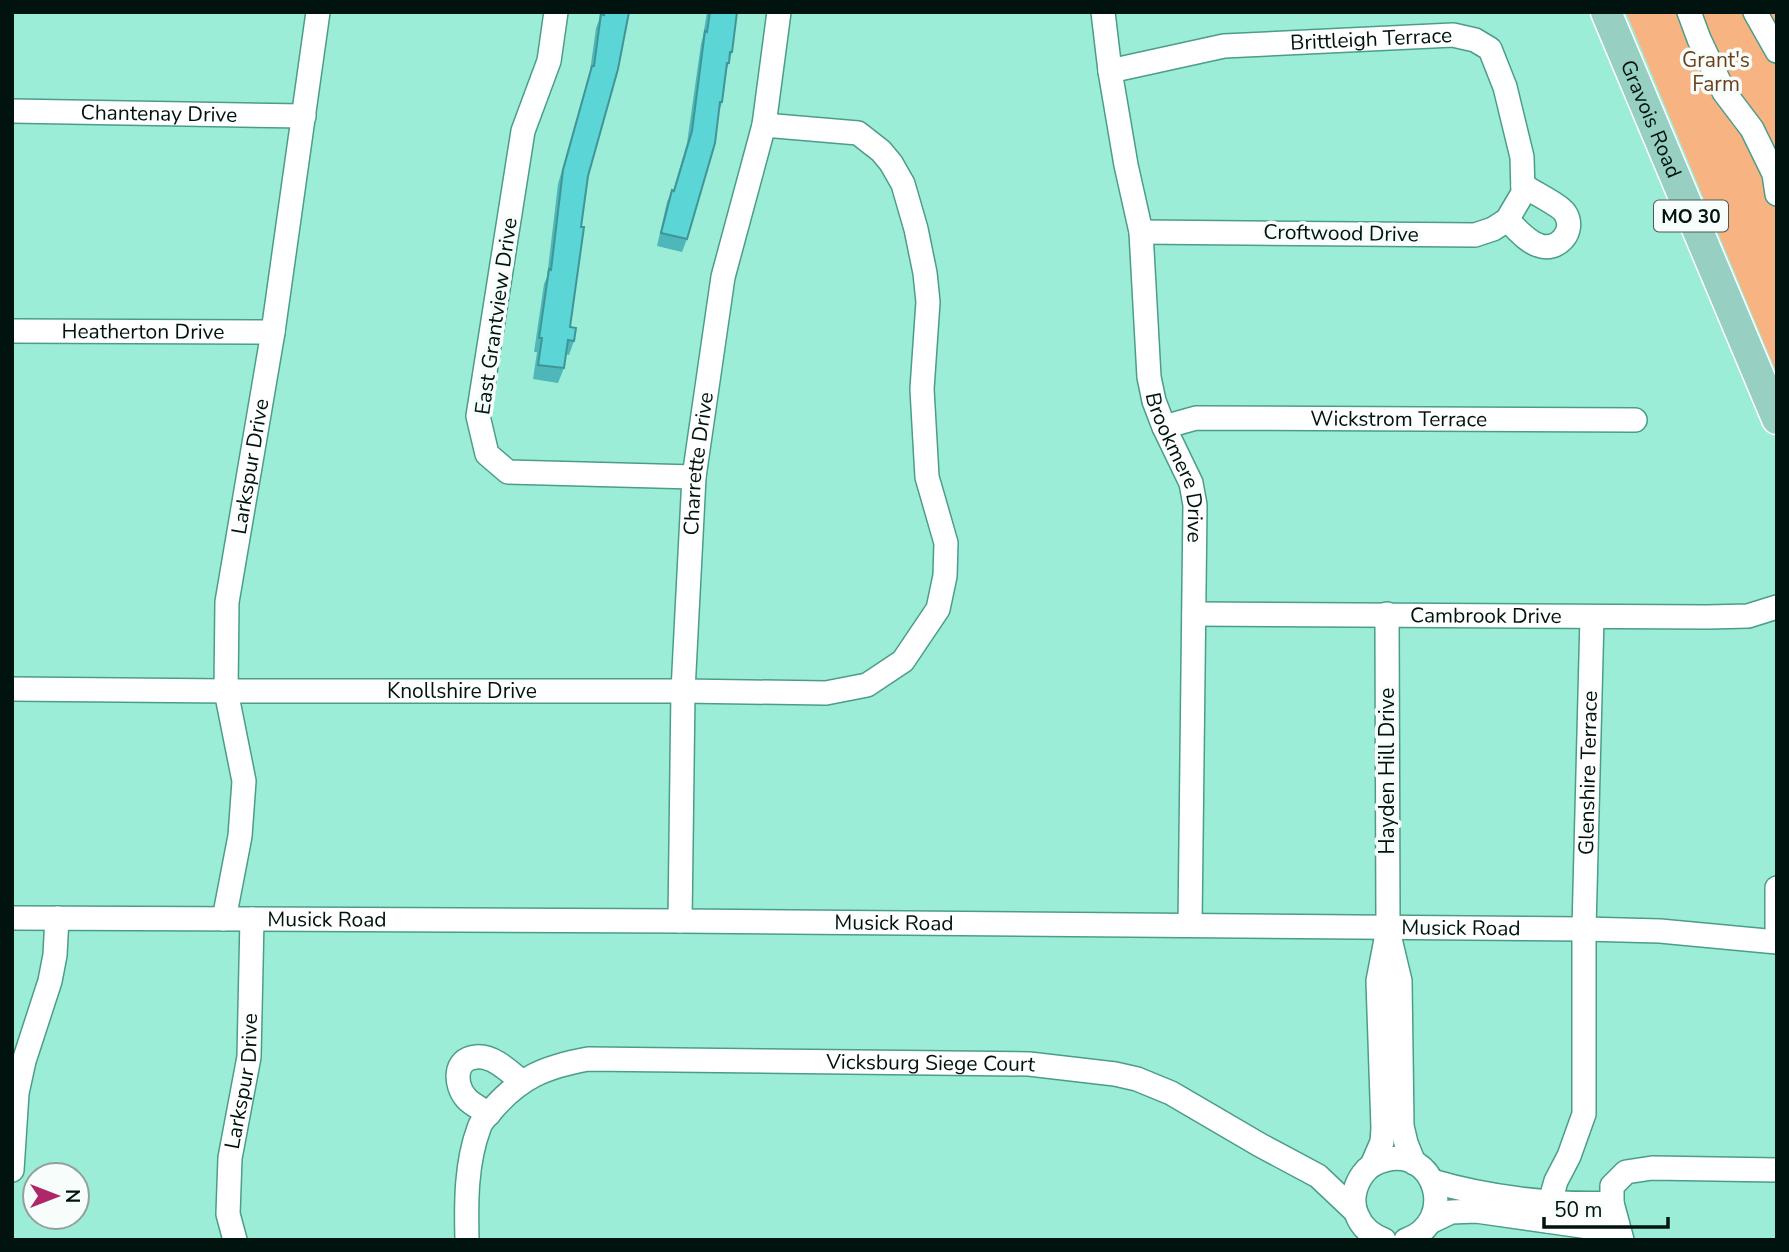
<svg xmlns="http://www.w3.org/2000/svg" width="1789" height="1252" viewBox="0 0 1789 1252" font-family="'Nunito Sans',sans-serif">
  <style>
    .green { fill: #f8b382 }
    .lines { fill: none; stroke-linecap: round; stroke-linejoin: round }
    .minor-casing { stroke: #4b9d8a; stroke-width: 26 }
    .major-casing { stroke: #fff; stroke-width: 33 }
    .minor { stroke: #fff; stroke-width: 23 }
    .major { stroke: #97cfc2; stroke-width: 30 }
    .wall { fill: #4fb7b9 }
    .building { fill: #5cd5d7; stroke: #409596; stroke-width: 2 }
    .labels { text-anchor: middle; stroke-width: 7; stroke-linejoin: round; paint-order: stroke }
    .shield { fill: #f6fdfb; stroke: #4a5955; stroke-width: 2 }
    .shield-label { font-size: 19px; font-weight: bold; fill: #00130e }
    .street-label { font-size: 21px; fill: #00130e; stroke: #f6fdfb }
    .park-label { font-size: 21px; fill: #6d3f19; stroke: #f6fdfb }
  </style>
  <rect width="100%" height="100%" fill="#9bedd8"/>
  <path class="green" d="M1626,12H1777V374Z"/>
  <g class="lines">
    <g class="minor-casing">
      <g id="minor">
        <path d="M556,12L549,61L523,131L478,416L487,454L508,472L694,477"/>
        <path id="s1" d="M1103,12L1110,71L1126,165L1141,232L1149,377L1154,401L1164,427L1191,483L1195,505L1190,925"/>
        <path d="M1689,12L1699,39L1724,92L1752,129L1774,174L1777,194"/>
        <path d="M1755,12L1777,51"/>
        <path id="s2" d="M1110,71L1224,46L1453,35L1475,40L1490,49L1505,87L1522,157L1523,193L1507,220L1493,229L1475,235L1141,232"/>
        <path id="s3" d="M12,111L304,116"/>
        <path d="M1507,220C1516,228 1526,241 1538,245C1557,253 1577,231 1565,213C1560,205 1532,192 1523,185"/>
        <path id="s4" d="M12,331L273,332"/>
        <path id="s5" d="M1164,427L1196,418L1635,420"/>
        <path id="s6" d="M1194,614L1708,617L1748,616L1777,607"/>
        <path id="s7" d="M12,689L226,691H683L826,693L867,685L903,661L938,609L945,576L946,543L927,477L922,389L928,302L925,273L916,229L903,184L891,163L881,151L858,133L764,125"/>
        <path d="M1777,888V927"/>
        <path id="s8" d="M12,918L680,921L1584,929L1660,931L1777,942"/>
        <path id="s9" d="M224,919L240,836L244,781L226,691L227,602L273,332L318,12"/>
        <path id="s10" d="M680,921L683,691L694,477L723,277L764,125L779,12"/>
        <path d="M1390,939L1400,981L1402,1126L1406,1143L1414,1163"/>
        <path d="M489,1114C482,1109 472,1105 466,1098C455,1085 453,1059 476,1057C493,1055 510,1072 522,1082"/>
        <path d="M1372,1165L1382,1142L1383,1128L1378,981L1388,929L1387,614"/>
        <path d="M12,1170L17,1093L24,1061L50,981L55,955L57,918"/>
        <path d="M1432,1181C1486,1197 1556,1206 1612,1203"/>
        <path id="s11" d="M1548,1221L1550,1202L1556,1181L1569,1156L1584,1114V929L1592,617"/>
        <path d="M1430,1222L1451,1212L1476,1211L1589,1227H1608L1617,1223"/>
        <path id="s12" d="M235,1240L228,1214L230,1158L249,1057L252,919"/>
        <path id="s13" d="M467,1240C466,1202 466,1163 479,1128C481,1121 487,1116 491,1111C520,1077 545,1067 588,1059L1029,1064L1115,1074L1137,1079L1171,1093L1260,1145L1318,1176L1355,1211"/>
        <path d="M1384,1240C1371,1235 1362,1228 1357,1215C1351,1202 1354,1186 1363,1174C1368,1167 1376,1162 1385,1160C1436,1146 1458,1222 1406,1240"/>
        <path d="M1622,1240L1612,1203V1186L1626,1172L1652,1168L1777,1170"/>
      </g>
    </g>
    <g class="major-casing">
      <g id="major">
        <path id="s14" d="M1606,12L1777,419"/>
      </g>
    </g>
    <use href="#minor" class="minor"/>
    <use href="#major" class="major"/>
  </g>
  <path class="wall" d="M600,12H629L588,176L581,227L570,327L574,341L569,355L566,354L564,368L558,383L533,379L537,352H534L544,284L547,277L558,184L590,71L596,28L599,20Z
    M707,12H737L732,52L727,69L722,102L719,112L687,239L682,252L657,246L667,202L672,190L673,191L687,143L701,44L703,36Z"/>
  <path class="building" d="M604,12H629L618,69L588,176L581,227H584L570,327L576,328L574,341L568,340L564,368L538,365L542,338H539L549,269L551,270L563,170L592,66H594L601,14L604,15Z
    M710,12H737L732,52H730L729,63H727L722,102H720L715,143L687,239L661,233L672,190L674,191L692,131L705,31L707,32Z"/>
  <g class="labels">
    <rect class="shield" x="1654" y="200.5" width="74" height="31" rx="5"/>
    <g class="shield-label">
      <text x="1691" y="223">MO 30</text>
    </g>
    <g class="street-label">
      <text dy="7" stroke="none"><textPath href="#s2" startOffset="264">Brittleigh Terrace</textPath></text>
      <text dy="7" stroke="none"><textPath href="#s3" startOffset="147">Chantenay Drive</textPath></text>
      <text dy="7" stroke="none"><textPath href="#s14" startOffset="116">Gravois Road</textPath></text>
      <text transform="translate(1341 233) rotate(1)" y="7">Croftwood Drive</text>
      <text transform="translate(496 316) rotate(-82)" y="7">East Grantview Drive</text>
      <text dy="7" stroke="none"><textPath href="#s4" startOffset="131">Heatherton Drive</textPath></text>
      <text dy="7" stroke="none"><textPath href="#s5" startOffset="236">Wickstrom Terrace</textPath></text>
      <text dy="7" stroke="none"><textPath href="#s10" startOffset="458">Charrette Drive</textPath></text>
      <text dy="7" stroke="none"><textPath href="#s9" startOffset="458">Larkspur Drive</textPath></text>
      <text dy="7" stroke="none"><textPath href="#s1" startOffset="464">Brookmere Drive</textPath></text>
      <text dy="7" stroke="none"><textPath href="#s6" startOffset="292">Cambrook Drive</textPath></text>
      <text dy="7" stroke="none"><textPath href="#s7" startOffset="450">Knollshire Drive</textPath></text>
      <text transform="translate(1387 771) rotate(-90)" y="7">Hayden Hill Drive</text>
      <text dy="7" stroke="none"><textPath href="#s11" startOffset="455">Glenshire Terrace</textPath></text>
      <text dy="7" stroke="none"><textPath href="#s8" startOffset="315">Musick Road</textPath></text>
      <text dy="7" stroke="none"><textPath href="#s8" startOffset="882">Musick Road</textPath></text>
      <text dy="7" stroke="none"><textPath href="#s8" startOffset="1449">Musick Road</textPath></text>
      <text dy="7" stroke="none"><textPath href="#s13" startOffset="590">Vicksburg Siege Court</textPath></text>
      <text dy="7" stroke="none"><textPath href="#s12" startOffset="161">Larkspur Drive</textPath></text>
    </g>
    <g class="park-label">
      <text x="1716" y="67">Grant's<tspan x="1716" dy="24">Farm</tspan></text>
    </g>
  </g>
  <rect width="1789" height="1252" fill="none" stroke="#00130e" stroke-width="28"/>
  <g transform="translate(56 1196) rotate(90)"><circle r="33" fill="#f6fdfb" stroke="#949f9c" stroke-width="2"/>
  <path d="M0-5L12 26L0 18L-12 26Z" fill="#af2769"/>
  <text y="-10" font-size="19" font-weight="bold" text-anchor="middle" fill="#00130e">N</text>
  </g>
  <path d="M1544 1217v10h124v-10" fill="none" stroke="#00130e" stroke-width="3.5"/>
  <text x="1554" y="1217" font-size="21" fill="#00130e" stroke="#f6fdfb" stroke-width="5" paint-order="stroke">50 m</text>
</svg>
